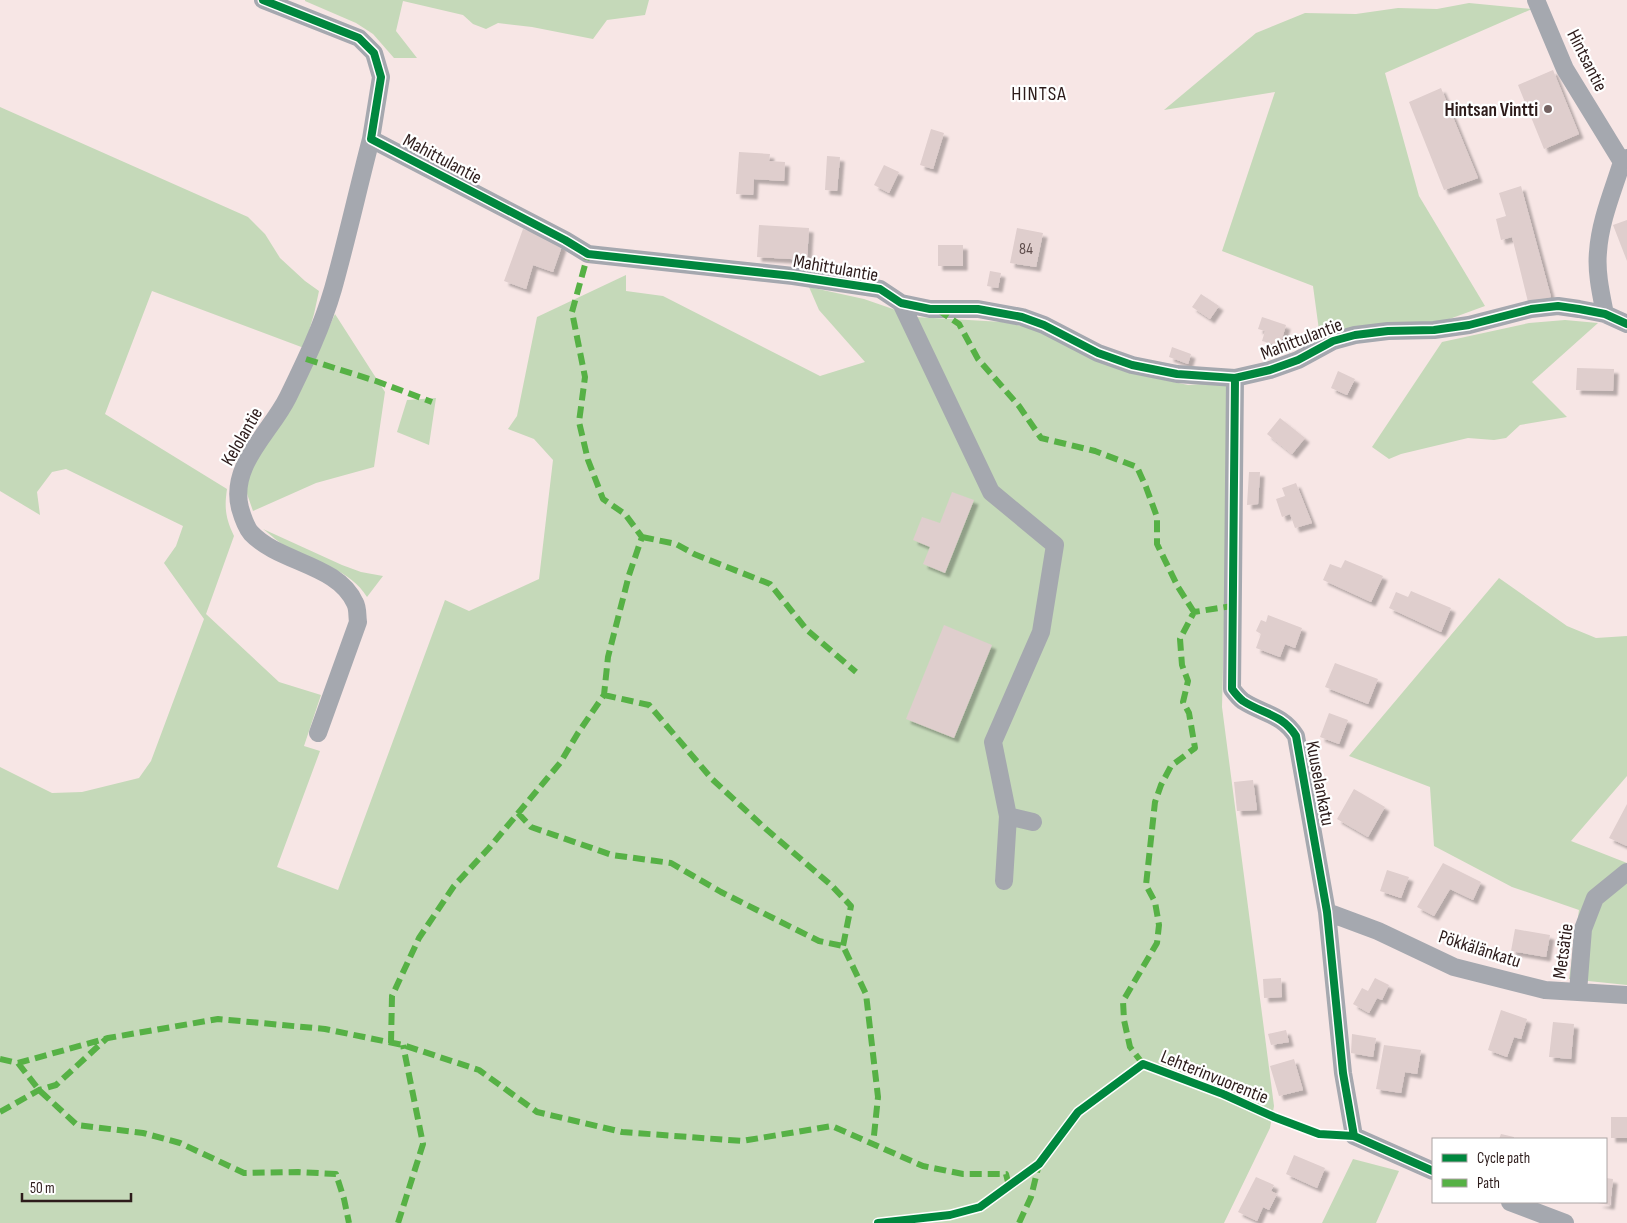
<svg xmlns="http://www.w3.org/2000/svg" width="1627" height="1223" viewBox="0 0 1627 1223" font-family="'Sofia Sans Condensed',sans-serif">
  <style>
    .green { fill: #c5d9b9 }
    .building { fill: #dfcecd; filter: url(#shadow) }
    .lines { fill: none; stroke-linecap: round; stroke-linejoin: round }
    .minor { stroke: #a5a8af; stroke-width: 18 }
    .quiet { stroke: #56b145; stroke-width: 6; stroke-dasharray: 12 6; stroke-linecap: butt }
    .cycleway-casing { stroke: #fff; stroke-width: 11 }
    .cycleway { stroke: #00873e; stroke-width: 8 }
    .poi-dot { fill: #746362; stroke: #fff; stroke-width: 2 }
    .labels { text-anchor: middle; stroke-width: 4.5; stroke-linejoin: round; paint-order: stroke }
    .number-label { font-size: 16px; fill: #5d4c4b }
    .street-label { font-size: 19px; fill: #2d1c1b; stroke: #fff }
    .poi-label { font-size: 19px; font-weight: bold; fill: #2d1c1b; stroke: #fff; text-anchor: end }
    .neighbourhood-label { font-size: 20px; letter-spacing: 1px; fill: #2d1c1b; stroke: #fff }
  </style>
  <defs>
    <filter id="shadow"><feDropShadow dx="4.5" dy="4.5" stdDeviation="1" flood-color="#0004"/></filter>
  </defs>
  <rect width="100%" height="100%" fill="#f7e6e5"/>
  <path class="green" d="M305,0H649L645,15L607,20L593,39L532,27L498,23L486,29L473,24L463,15L403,1L396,31L417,58H394L373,34L356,23L305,1Z
    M1469,3L1532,9L1385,73L1419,196L1485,306L1444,321L1321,345L1313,286L1222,251L1275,92L1164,110L1256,33L1305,13L1356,14L1398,8L1437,9Z
    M0,107L248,217L265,234L280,258L305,281L319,291L314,314L304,348L152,291L105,414L227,489C224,509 226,519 234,536L206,614L279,682L321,695L304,746L320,751L277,867L338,890L445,600L469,611L539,579L553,460L534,439L508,429L517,416L537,317L626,275V291L663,296L820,376L865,362L819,310L809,287L864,299L916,317L1003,322L1032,328L1137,374L1188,385L1230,382L1222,707L1274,1106L1270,1128L1224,1223H0V767L52,793L82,792L139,778L151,761L204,619L164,563L176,546L183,526L66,469L52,472L37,492L40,515L0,491Z
    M335,314L385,392L374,467L316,483L253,511L246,491L248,472L297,395Z
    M1565,320L1598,323L1532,382L1567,417L1520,425L1506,438L1494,440L1468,438L1401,454L1389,459L1372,447L1442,342L1529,323Z
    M436,398L429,445L397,432L407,400Z
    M263,529L342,565L361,572L383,576L367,597C351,570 315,562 288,548C279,543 271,535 263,529Z
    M1499,578L1567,626L1596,638L1627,636V776L1571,841L1627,863V985L1569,979L1579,910L1512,887L1434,846L1430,787L1349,756Z
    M1353,1159L1399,1171L1376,1223H1322Z"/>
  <path class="building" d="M1553,70L1579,134L1544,149L1518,85Z
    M1441,88L1478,178L1444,190L1409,102Z
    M931,129L944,133L933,169L920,165Z
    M739,152L770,154L769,161L785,162L784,181L754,179L753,195L736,194Z
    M827,156L840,157L837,191L825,190Z
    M884,165L899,172L889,193L874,185Z
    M1521,186L1551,297L1528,302L1512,237L1501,240L1496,219L1506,216L1499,193Z
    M1627,220V261L1613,225Z
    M759,225L809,228L807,260L757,257Z
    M1017,228L1043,233L1036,267L1010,263Z
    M523,229L556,240L562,246L553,272L533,265L526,289L504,281Z
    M938,245H963V266H938Z
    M990,271L1001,273L998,288L987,286Z
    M1201,294L1219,306L1210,319L1192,307Z
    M1262,317L1286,325L1280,346L1262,341L1265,331L1258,329Z
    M1172,347L1191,354L1188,364L1169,357Z
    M1577,368L1614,369L1613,391L1576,390Z
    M1338,371L1355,379L1347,395L1331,388Z
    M1280,418L1305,438L1292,454L1267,434Z
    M1249,472H1260L1258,504L1247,505Z
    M1296,483L1312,523L1295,528L1290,514L1282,517L1276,499L1285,496L1282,488Z
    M952,492L974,500L945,573L923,564L930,547L913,540L922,517L940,523Z
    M1345,560L1383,576L1371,602L1323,580L1330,564L1341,568Z
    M1411,591L1451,608L1441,632L1389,608L1396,592L1408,597Z
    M1268,615L1302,628L1295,648L1285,644L1280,657L1256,648L1261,634L1256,631L1261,620L1266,622Z
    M944,625L992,645L954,738L906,719Z
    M1335,663L1378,679L1368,704L1325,687Z
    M1329,713L1348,720L1339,744L1320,737Z
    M1253,780L1257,810L1237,811L1234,782Z
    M1354,789L1385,807L1368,837L1337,819Z
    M1627,804V846L1609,838Z
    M1443,863L1481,882L1473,900L1450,889L1434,916L1417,907Z
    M1387,870L1409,877L1401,898L1380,891Z
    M1515,929L1550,935L1546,957L1511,951Z
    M1281,978L1282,997L1264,998L1263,979Z
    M1375,978L1389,985L1382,1000L1377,998L1369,1013L1353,1004L1362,988L1368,991Z
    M1501,1010L1527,1019L1521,1039L1514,1037L1507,1057L1488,1050Z
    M1553,1022L1574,1024L1571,1059L1549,1057Z
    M1286,1030L1289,1042L1271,1045L1268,1034Z
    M1352,1034L1376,1038L1373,1057L1351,1053Z
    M1384,1045L1421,1050L1417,1074L1405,1072L1401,1093L1376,1089Z
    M1294,1059L1303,1090L1279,1096L1270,1066Z
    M1611,1117H1627V1138H1611Z
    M1501,1134L1514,1137V1139H1499Z
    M1294,1155L1325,1168L1317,1188L1286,1174Z
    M1256,1177L1274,1185L1271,1191L1277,1194L1269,1210L1263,1207L1257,1221L1238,1212Z
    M1606,1178L1613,1179L1610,1205L1597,1203L1606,1202Z"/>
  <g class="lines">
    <path class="minor" d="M263,0L359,38L374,53L381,77L371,139L565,240L588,254L793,276L880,289L901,303L930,309H978L1022,317L1044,325L1098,353L1132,365L1177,374L1235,378L1270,370L1298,360L1333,341L1355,335L1388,331L1434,330L1469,325L1531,309L1558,306L1579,309L1605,314L1627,324
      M1536,0L1565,69L1622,162
      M901,303L991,492L1055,545L1041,632L993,742L1008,816L1004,881
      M1605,314C1601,294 1596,272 1598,252C1600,221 1613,191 1622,162L1627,158
      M1235,378L1232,689C1235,693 1239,698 1243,701C1263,714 1282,714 1296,736L1327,912L1343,1073L1354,1136L1433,1171
      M318,733L358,622C357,616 358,608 355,603C338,564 279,563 251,533C246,527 242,515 240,508C229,465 271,432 288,397C305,362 322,327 333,289C347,239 358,189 371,139
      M1008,816L1033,822
      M1327,912L1378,931L1454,967L1545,990L1627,995
      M1578,992L1583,929L1595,898L1627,872
      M1510,1202L1565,1223"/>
    <path class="quiet" d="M938,310L959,324L978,359L1019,406L1041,438L1095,451L1137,467L1146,487L1157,517V544L1178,587L1194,612
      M306,359L376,381L432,402
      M642,537L676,544L694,554L770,584L807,630L856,672
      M604,695L649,705L712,779L766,829L831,885L851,906L843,946
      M518,813L531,827L612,855L671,863L721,892L819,941L843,946L866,994L878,1097L873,1145
      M391,1043L392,996L419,938L454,886L489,848L560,763L578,733L604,695L608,657L629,575L642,537L625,514L603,499L588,460L579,422L585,377L572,312L588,254
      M0,1059L18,1063L108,1038L218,1019L325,1029L403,1045L479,1070L537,1112L622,1132L742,1141L832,1126L923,1166L963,1174H1006L1009,1186
      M18,1063L39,1090L77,1125L143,1133L180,1143L244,1173L298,1172L336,1174L344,1199L349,1223
      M1143,1064L1130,1047L1124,1020L1123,1001L1157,943L1159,925L1155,902L1146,885L1155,802L1161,785L1171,766L1195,748L1189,713L1183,702L1188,681L1182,665L1180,639L1194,612L1232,606
      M0,1112L39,1090L56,1085L106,1039
      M398,1223L423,1144L403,1045
      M1019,1223L1031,1197L1039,1164"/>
    <g class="cycleway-casing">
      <path id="cycleway" d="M263,0L359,38L374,53L381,77L371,139L565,240L588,254L793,276L880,289L901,303L930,309H978L1022,317L1044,325L1098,353L1132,365L1177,374L1235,378L1270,370L1298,360L1333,341L1355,335L1388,331L1434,330L1469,325L1531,309L1558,306L1579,309L1605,314L1627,324
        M1235,378L1232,689C1235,693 1239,698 1243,701C1263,714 1282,714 1296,736L1327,912L1343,1073L1354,1136
        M878,1223L950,1215L980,1207L1039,1164L1078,1112L1143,1064L1223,1094L1274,1117L1319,1134L1354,1136L1433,1171"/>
    </g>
    <use href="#cycleway" class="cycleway"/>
  </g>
  <circle class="poi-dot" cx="1548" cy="109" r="5"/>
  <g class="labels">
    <g class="number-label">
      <text x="1026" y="254">84</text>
    </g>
    <g class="street-label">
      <text transform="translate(1588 60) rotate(63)" y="7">Hintsantie</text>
      <text transform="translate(443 158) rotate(28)" y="7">Mahittulantie</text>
      <text transform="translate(836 267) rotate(10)" y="7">Mahittulantie</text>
      <text transform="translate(1301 338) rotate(-21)" y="7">Mahittulantie</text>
      <text transform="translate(241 436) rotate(-60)" y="7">Kelolantie</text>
      <text transform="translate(1321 783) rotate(79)" y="7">Kuuselankatu</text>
      <text transform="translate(1480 948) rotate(18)" y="7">Pökkälänkatu</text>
      <text transform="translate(1562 951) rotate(-82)" y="7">Metsätie</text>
      <text transform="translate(1215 1076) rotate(22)" y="7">Lehterinvuorentie</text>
    </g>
    <g class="poi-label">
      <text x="1538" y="116">Hintsan Vintti</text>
    </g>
    <g class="neighbourhood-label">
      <text x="1039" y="100">HINTSA</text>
    </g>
  </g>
  <rect x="1432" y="1138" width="175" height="65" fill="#ffffff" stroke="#aba4a4"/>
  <rect x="1442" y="1154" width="25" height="8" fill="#00873e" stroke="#aba4a4"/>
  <text x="1477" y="1163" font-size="15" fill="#2d1c1b">Cycle path</text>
  <rect x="1442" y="1179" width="25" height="8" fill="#56b145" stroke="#aba4a4"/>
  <text x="1477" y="1188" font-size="15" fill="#2d1c1b">Path</text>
  <path d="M22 1193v8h109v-8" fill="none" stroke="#2d1c1b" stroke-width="2.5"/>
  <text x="30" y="1193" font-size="15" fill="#2d1c1b" stroke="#ffffff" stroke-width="4" paint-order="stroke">50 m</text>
</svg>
